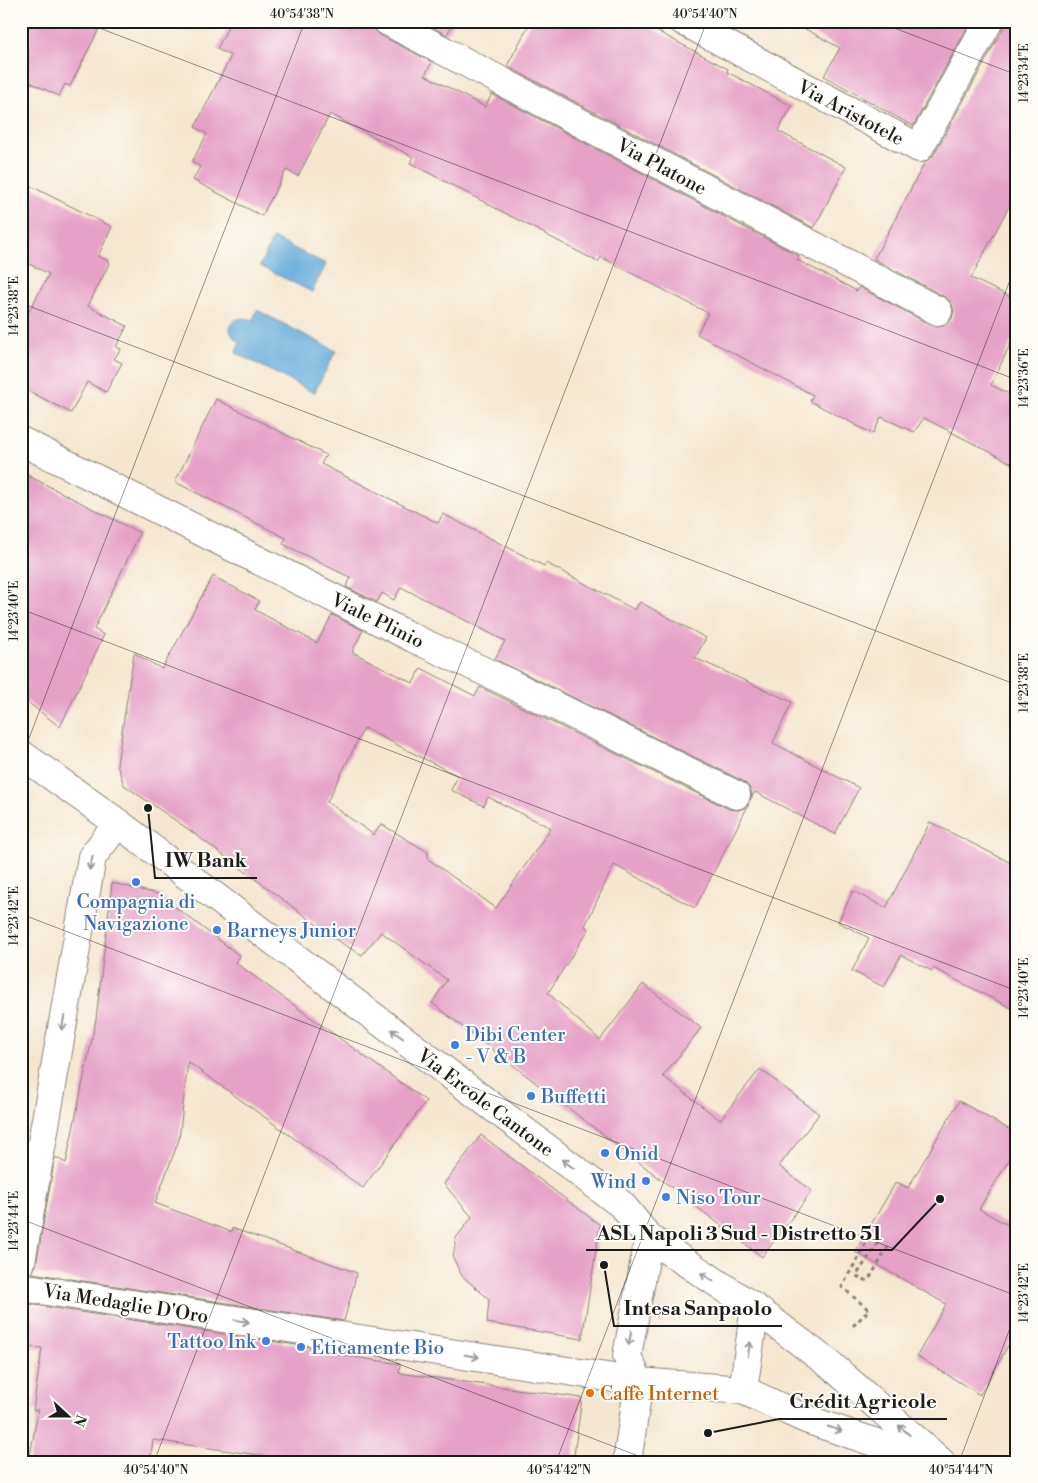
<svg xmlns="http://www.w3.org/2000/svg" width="1038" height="1483" viewBox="0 0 1038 1483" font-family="'Libre Bodoni',serif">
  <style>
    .water { fill: #65abdb; stroke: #40647c }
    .building { fill: #e6a1c7; fill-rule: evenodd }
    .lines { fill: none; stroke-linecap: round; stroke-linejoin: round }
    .minor-casing { stroke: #888176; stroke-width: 30 }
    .path { stroke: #888176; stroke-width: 3; stroke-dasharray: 4 4; stroke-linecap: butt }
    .minor { stroke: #fff; stroke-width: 28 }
    .oneway { stroke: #999 }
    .ticks { fill: none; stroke: #1c1c1c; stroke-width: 1; stroke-opacity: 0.45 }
    .shop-dot { fill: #3f7fe0; stroke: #fdfcf7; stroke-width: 2 }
    .food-dot { fill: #e8710a; stroke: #fdfcf7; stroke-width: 2 }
    .labels { text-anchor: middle; stroke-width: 4; stroke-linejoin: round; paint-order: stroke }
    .street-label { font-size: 19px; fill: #1c1c1c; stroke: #fdfcf7 }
    .shop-label { font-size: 19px; fill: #366cbe; stroke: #fdfcf7; text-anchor: start }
    .food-label { font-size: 19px; fill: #c56008; stroke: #fdfcf7; text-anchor: start }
    .leader { fill: none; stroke: #1c1c1c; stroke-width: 2 }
    .callout-dot { fill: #1c1c1c; stroke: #fdfcf7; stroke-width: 2 }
    .callout-label { font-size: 20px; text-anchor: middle; font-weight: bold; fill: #1c1c1c; stroke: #fdfcf7; stroke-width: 4; stroke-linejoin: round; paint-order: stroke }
    .neatline { fill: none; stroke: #1c1c1c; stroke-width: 2 }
    .ticks-label { font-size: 12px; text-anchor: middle; fill: #1c1c1c }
  </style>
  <rect width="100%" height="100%" fill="#fdfcf7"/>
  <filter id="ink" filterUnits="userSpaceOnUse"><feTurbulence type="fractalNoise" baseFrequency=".02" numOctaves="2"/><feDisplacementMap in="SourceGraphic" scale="10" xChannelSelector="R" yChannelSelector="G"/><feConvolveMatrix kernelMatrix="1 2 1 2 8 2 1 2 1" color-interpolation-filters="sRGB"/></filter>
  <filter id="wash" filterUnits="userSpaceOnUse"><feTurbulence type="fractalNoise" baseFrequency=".0096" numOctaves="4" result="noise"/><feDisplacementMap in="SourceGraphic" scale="20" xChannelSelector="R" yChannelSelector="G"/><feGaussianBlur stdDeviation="1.12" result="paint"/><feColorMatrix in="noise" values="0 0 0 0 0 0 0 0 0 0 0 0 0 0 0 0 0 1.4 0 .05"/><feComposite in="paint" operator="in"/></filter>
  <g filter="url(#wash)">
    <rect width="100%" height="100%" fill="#f5e6cf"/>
    <path class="water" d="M273,238L326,264L312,292L260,266Z
      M257,310L336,351L314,393L236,353L240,342C221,332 232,312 253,320Z"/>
    <g id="blocks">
      <path class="building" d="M21,21H103L70,86L65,84L59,96L21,78Z
        M231,21H371L374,29L380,35L432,62L425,75L485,107L492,94L799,256L797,260L857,291L859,287L931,325L938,327L946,324L952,319L954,310L951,302L945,297L874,259L925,162L933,156L1003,29L1005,21H1017V191L971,278L1017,300V330L991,385L1017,398V466L924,418L914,432L881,417L873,434L810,401L813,395L697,334L708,313L601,257L598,262L410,163L413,157L330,114L298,176L286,170L262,216L193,180L200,167L192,162L207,134L195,127L231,56L217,49Z
        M421,21H454L447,35Z
        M531,21H638L728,69L727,72L792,106L778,131L846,167L814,228L507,66Z
        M791,21H971L913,126L824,76L840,48Z
        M21,181L112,227L98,256L110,262L88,306L127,326L116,347L121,349L114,359L122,363L106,392L87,382L71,413L21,387V326L49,274L21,260Z
        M216,399L326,455L321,464L438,523L443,514L544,566L546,563L635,610L640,602L706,638L695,658L792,702L773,743L859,788L835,834L755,792L750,800L752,794L749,787L743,781L495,659L505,641L401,587L394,600L382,593L377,602L346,587L351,578L283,544L286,538L175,482Z
        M21,472L140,533L94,629L104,635L60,727L21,697Z
        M213,576L259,601L255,610L317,643L332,615L363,630L352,652L413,683L421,668L475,696L480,687L729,809L738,810L744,808L749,804L695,908L614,865L585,926L589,929L548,993L600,1040L643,984L701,1028L663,1076L720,1120L760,1069L819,1114L779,1166L812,1191L762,1257L432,1003L447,980L381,932L362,955L316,928L317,925L188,829L124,785L117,764L134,653L162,669ZM364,728L458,776L451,790L484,806L488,797L551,828L496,908L428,859V852L381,824L374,835L327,802Z
        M930,822L1017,866V1011L933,968L932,971L901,955L884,987L852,971L869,938L838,922L853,891L886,908Z
        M112,883L158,894L240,956L236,963L426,1101L363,1188L188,1062L179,1140L155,1203L231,1232L232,1228L357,1273L344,1321L32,1273L36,1265L55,1157L66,1163L96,1019Z
        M959,1101L1017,1134V1147L979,1209L1017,1230V1330L980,1395L917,1356L946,1304L855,1252L896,1182L908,1188Z
        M481,1135L600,1225L582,1339L487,1323L489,1299L462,1276L453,1258L456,1238L472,1217L444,1184Z
        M21,1303L336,1351L335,1354L400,1364L399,1373L582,1398L573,1462H308L153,1440L150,1462H29L38,1410H33L42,1348L21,1346Z"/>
    </g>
  </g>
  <g filter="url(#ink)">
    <use href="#blocks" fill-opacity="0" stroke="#888176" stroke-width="1"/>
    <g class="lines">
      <g class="minor-casing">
        <path id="minor" d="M387,21L938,311
          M683,21L919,148L989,21
          M21,441L413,638L507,682L736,795
          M21,754L118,823L622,1205L649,1238L755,1308L833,1367L941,1462
          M21,1262L92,857L118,823
          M21,1287L639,1382L743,1390L806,1419L932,1462
          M743,1390L755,1308
          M627,1462L639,1382L627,1356L649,1238"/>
      </g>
      <path class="path" d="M853,1326L869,1310L842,1287L869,1237L879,1241L856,1276L868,1281L890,1244"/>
      <use href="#minor" class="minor"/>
    </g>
    <defs><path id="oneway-shaft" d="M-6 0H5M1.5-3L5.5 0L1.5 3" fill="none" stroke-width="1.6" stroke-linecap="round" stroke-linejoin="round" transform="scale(1.25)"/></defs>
    <g class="oneway">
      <use href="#oneway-shaft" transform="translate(91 863) rotate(104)"/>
      <use href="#oneway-shaft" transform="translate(63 1023) rotate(100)"/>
      <use href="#oneway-shaft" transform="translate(397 1034) rotate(-143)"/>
      <use href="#oneway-shaft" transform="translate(568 1164) rotate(-143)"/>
      <use href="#oneway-shaft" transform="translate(707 1277) rotate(-147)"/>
      <use href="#oneway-shaft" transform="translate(242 1321) rotate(9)"/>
      <use href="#oneway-shaft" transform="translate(630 1338) rotate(101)"/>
      <use href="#oneway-shaft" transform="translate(749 1349) rotate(-81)"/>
      <use href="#oneway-shaft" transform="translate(472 1356) rotate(9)"/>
      <use href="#oneway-shaft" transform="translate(835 1429) rotate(19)"/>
      <use href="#oneway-shaft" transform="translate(904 1430) rotate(-139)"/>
    </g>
  </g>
  <path class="ticks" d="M81,21L1017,380M876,21L1017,75M21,303L1017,685M21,609L1017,991M21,759L305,21M21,914L1017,1296M21,1219L654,1462M154,1462L707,21M556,1462L1017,262M959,1462L1017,1310"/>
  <g class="shop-dot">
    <circle cx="136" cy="882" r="5"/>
    <circle cx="217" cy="930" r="5"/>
    <circle cx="455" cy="1045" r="5"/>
    <circle cx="531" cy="1096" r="5"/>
    <circle cx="605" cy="1153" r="5"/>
    <circle cx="646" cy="1181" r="5"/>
    <circle cx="666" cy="1197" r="5"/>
    <circle cx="266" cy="1341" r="5"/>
    <circle cx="301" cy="1347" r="5"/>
  </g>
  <circle class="food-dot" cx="590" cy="1393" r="5"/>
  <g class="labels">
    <g class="street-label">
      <text transform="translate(851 112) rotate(28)" y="7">Via Aristotele</text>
      <text transform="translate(662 166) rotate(28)" y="7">Via Platone</text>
      <text transform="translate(378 620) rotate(26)" y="7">Viale Plinio</text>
      <text transform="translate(486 1102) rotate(37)" y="7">Via Ercole Cantone</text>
      <text transform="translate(126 1303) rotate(9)" y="7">Via Medaglie D'Oro</text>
    </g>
    <g class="shop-label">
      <text x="136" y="908" text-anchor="middle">Compagnia di<tspan x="136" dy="22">Navigazione</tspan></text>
      <text x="227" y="937">Barneys Junior</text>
      <text x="465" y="1041">Dibi Center<tspan x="465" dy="22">- V &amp; B</tspan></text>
      <text x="541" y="1103">Buffetti</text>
      <text x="615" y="1160">Onid</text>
      <text x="636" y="1188" text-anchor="end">Wind</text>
      <text x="676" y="1204">Niso Tour</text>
      <text x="256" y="1348" text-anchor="end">Tattoo Ink</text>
      <text x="311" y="1354">Eticamente Bio</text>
    </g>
    <g class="food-label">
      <text x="600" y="1400">Caffè Internet</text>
    </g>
  </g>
  <path class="leader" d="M148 808L155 878H257M940 1199L892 1250H586M604 1265L614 1326H782M708 1433L779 1419H947"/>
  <g class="callout-dot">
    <circle cx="148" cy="808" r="5"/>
    <circle cx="940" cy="1199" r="5"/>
    <circle cx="604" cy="1265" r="5"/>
    <circle cx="708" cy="1433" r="5"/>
  </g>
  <g class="callout-label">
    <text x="206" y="867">IW Bank</text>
    <text x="739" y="1240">ASL Napoli 3 Sud - Distretto 51</text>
    <text x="698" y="1315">Intesa Sanpaolo</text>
    <text x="863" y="1408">Crédit Agricole</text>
  </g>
  <rect width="1038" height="1483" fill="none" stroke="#fdfcf7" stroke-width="55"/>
  <g transform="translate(68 1416) rotate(111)" stroke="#fdfcf7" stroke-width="4" paint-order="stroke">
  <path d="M0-4L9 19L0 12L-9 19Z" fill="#1c1c1c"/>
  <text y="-8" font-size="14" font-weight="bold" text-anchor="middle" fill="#1c1c1c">N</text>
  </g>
  <rect x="28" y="28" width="982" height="1428" class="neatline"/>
  <g class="ticks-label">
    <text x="302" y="18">40°54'38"N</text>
    <text x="705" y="18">40°54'40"N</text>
    <text transform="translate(1024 73) rotate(-90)" y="4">14°23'34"E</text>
    <text transform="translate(14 306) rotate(-90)" y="4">14°23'38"E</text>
    <text transform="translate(1024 378) rotate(-90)" y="4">14°23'36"E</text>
    <text transform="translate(14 611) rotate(-90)" y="4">14°23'40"E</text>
    <text transform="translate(1024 683) rotate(-90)" y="4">14°23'38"E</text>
    <text transform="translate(14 916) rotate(-90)" y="4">14°23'42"E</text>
    <text transform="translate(1024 988) rotate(-90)" y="4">14°23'40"E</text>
    <text transform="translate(14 1221) rotate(-90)" y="4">14°23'44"E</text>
    <text transform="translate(1024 1293) rotate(-90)" y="4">14°23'42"E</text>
    <text x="156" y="1474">40°54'40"N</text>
    <text x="559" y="1474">40°54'42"N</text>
    <text x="961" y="1474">40°54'44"N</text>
  </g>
</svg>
